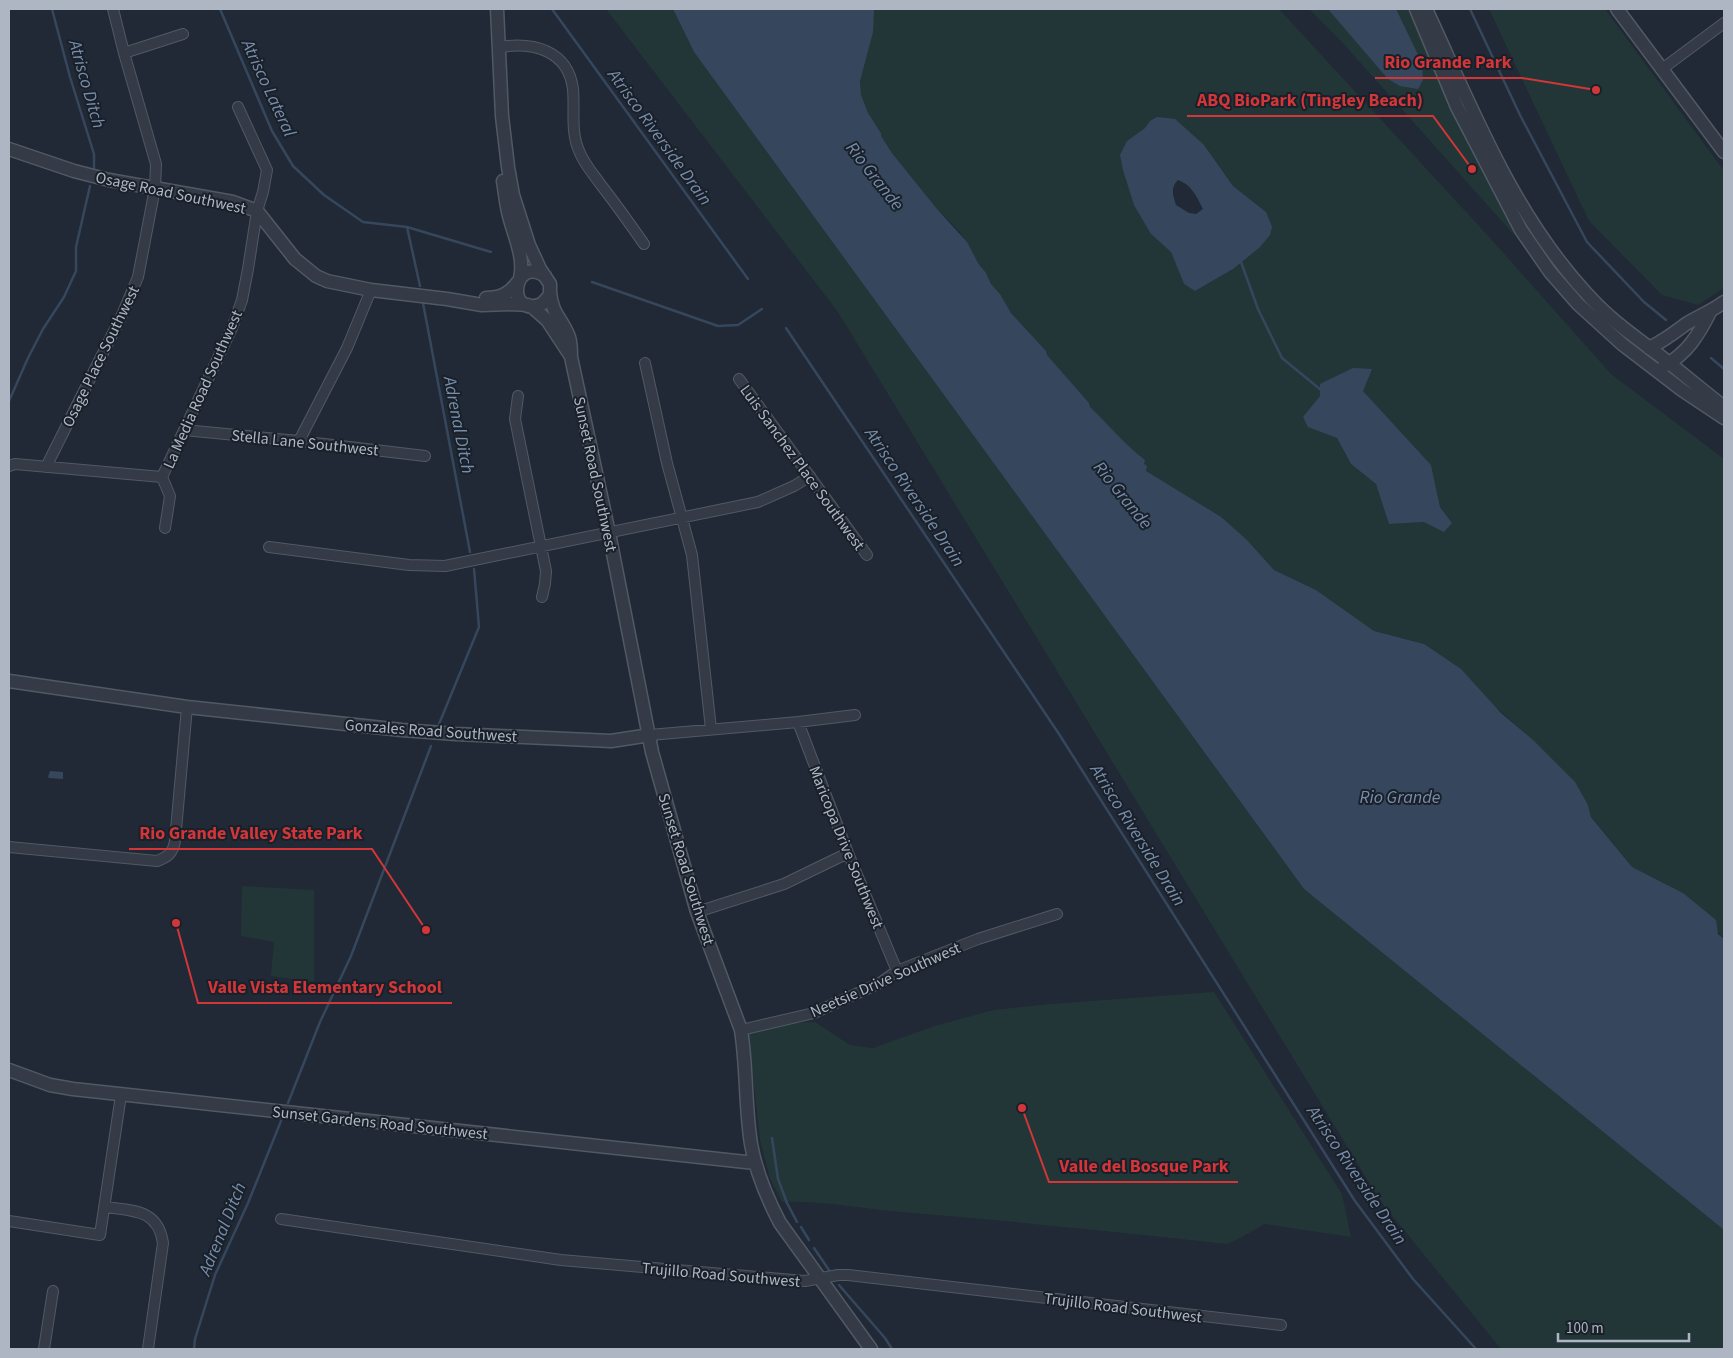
<svg xmlns="http://www.w3.org/2000/svg" width="1733" height="1358" viewBox="0 0 1733 1358" font-family="'Source Sans 3',sans-serif">
  <style>
    .green { fill: #233637; fill-rule: evenodd }
    .water { fill: #36475d; fill-rule: evenodd }
    .lines { fill: none; stroke-linecap: round; stroke-linejoin: round }
    .stream { stroke: #36475d; stroke-width: 2.5 }
    .minor-casing { stroke: #515964; stroke-width: 12 }
    .tertiary-casing { stroke: #515964; stroke-width: 15 }
    .minor { stroke: #343b46; stroke-width: 10 }
    .tertiary { stroke: #343b46; stroke-width: 12 }
    .labels { text-anchor: middle; stroke-width: 4; stroke-linejoin: round; paint-order: stroke }
    .street-label { font-size: 16px; fill: #aeb6c3; stroke: #19202a }
    .water-label { font-size: 18px; font-style: italic; fill: #778daa; stroke: #19202a }
    .leader { fill: none; stroke: #d23638; stroke-width: 2 }
    .callout-dot { fill: #d23638; stroke: #19202a; stroke-width: 2 }
    .callout-label { font-size: 18px; text-anchor: middle; font-weight: bold; fill: #d23638; stroke: #19202a; stroke-width: 4; stroke-linejoin: round; paint-order: stroke }
  </style>
  <rect width="100%" height="100%" fill="#202935"/>
  <path class="green" d="M606,9H673L694,52L1304,889L1724,1230V1349H1501L1381,1202L838,312Z
    M874,9H1279L1491,239L1611,374L1724,459V939L1683,893L1632,867L1591,816L1588,805L1532,739L1424,644L1374,631L1316,590L1274,570L1247,540L1146,471L1143,464L1145,460C1124,444 1108,425 1090,407L1089,403L1047,355L1046,351L1011,313L1000,294L991,284L986,273L978,263L960,232L937,209L892,153L881,136V132C873,121 863,109 861,95C857,76 870,29 874,9ZM1145,128L1204,145L1233,186L1266,212L1259,248L1233,269L1195,291L1184,284L1171,252L1151,234L1127,141ZM1320,384L1363,391L1431,465L1440,507L1452,523L1424,522L1389,524L1376,484L1351,464L1337,438L1309,427L1303,418L1320,396Z
    M1309,9H1424L1515,236L1341,41Z
    M1489,9H1605L1724,171V288L1698,305L1662,295L1589,221Z
    M242,886L314,890V982L271,976L274,942L241,936Z
    M1214,992L1342,1194L1351,1237L1265,1224L1240,1238L1227,1244C1119,1232 1011,1221 902,1212C862,1209 822,1200 782,1202L770,1178L760,1140L753,1075L745,1033L788,1023L815,1022L850,1045L873,1048L935,1026L993,1010L1051,1004Z"/>
  <path class="water" d="M673,9H874L873,32L860,81L861,95L868,113L881,133V136L892,153L937,209L967,242L978,263L986,273L991,284L1000,294L1011,313L1046,351L1047,355L1089,403L1090,407C1109,425 1124,444 1145,460L1144,464L1147,466L1146,471L1221,517L1247,540L1274,570L1316,590L1374,631L1424,644L1461,669L1501,713L1532,739L1575,782L1588,805L1591,817L1632,867L1683,893L1716,920L1718,934L1724,939V1230L1304,889L694,52Z
    M1328,9H1396L1422,63L1423,80L1418,89L1400,86L1388,79Z
    M1157,117L1175,119L1204,145L1233,186L1266,212L1272,227L1270,235L1259,248L1233,269L1195,291L1184,284L1171,252L1151,234L1134,205L1123,170L1120,155L1127,141L1145,128L1150,121ZM1178,180C1191,184 1197,197 1203,209L1196,214L1189,213L1176,205C1173,195 1170,188 1178,180Z
    M1353,368L1372,369L1363,391L1431,465L1440,507L1452,523L1444,532L1424,522L1389,524L1376,484L1351,464L1337,438L1308,427L1303,417L1320,396V384Z
    M50,771L63,772V779L49,778L48,777Z"/>
  <g class="lines">
    <path class="stream" d="M52,9L70,77L94,154V168
      M220,9L272,131L293,166L324,195L363,222L407,227L491,252
      M552,9L748,279
      M1470,9L1520,115L1587,242L1644,302L1666,320
      M407,227L420,286
      M1241,262L1258,309L1282,358L1321,390
      M592,282L718,326L738,325L762,309
      M423,303L470,552
      M786,328L1059,734L1355,1201L1413,1279L1476,1349
      M1711,358L1724,369
      M9,401L28,358L43,329L64,297L76,271V247L90,186
      M439,724L479,627L474,569
      M288,1103L320,1022L351,956L431,746
      M772,1138L778,1179L787,1203L797,1222
      M801,1227L809,1240
      M814,1248L831,1273
      M839,1285L885,1338L892,1349
      M194,1349L195,1339L215,1275L248,1203L281,1121"/>
    <g class="minor-casing">
      <path id="minor" d="M500,47C533,42 568,50 573,89C575,110 570,133 580,153C585,165 594,175 601,185C616,204 630,224 644,244
        M124,53L183,34
        M1662,69L1724,23
        M645,363L667,463L692,555L711,729
        M739,379L867,555
        M518,396L515,419L546,571L545,584L542,597
        M184,430L299,441L425,456
        M299,441L347,348L371,290
        M9,466L15,464L162,477
        M46,467L121,317L138,277L155,188L156,164L124,53L113,9
        M165,528L170,496L162,477L232,328L242,300L248,269L257,211L263,192L267,170L238,107
        M269,547L409,565L445,566L758,502L794,486L810,476
        M798,722L848,853L897,971
        M650,735L798,722L855,715
        M9,847L157,861C168,857 173,853 175,841L187,707
        M697,912L784,884L848,853
        M741,1030L814,1013L880,983L897,971L978,939L1057,914
        M105,1207C133,1211 158,1209 163,1243L148,1349
        M281,1219L561,1260L805,1281L838,1275H848L1281,1325
        M9,1221L100,1235L121,1095
        M44,1349L53,1291"/>
    </g>
    <g class="tertiary-casing">
      <path id="tertiary" d="M497,9L502,116L508,167L513,195L529,245L540,269L550,284V295L542,304C504,319 513,254 545,276
        M1416,9L1457,107L1521,230L1550,272L1578,304L1622,344L1682,390L1724,418
        M1426,9C1472,108 1512,213 1587,294C1608,318 1634,336 1659,355C1681,372 1702,390 1724,407
        M1617,9L1724,152
        M9,149L74,171L109,180L233,202L257,211L295,259L316,276L327,281L371,290L447,299L482,305L512,304L528,305
        M503,181C505,193 506,205 509,216C514,236 525,258 520,278
        M550,292C552,315 562,318 569,337C571,343 571,350 571,357L609,533L652,752L697,912L741,1030C747,1068 745,1107 751,1144C756,1173 767,1198 780,1223L871,1349
        M486,298C500,298 509,294 517,283
        M531,306L547,320L570,355
        M1649,348C1664,341 1674,333 1686,324C1699,316 1712,311 1724,302
        M1664,366C1687,354 1699,334 1710,312
        M9,681L187,707L402,730L456,734L611,741L650,735
        M9,1070L50,1085L73,1089L755,1163"/>
    </g>
    <use href="#minor" class="minor"/>
    <use href="#tertiary" class="tertiary"/>
  </g>
  <g class="labels">
    <g class="street-label">
      <text transform="translate(171 192) rotate(12)" y="6">Osage Road Southwest</text>
      <text transform="translate(100 356) rotate(-64)" y="6">Osage Place Southwest</text>
      <text transform="translate(202 389) rotate(-66)" y="6">La Media Road Southwest</text>
      <text transform="translate(305 442) rotate(6)" y="6">Stella Lane Southwest</text>
      <text transform="translate(803 467) rotate(54)" y="6">Luis Sanchez Place Southwest</text>
      <text transform="translate(596 474) rotate(78)" y="6">Sunset Road Southwest</text>
      <text transform="translate(431 730) rotate(4)" y="6">Gonzales Road Southwest</text>
      <text transform="translate(847 847) rotate(68)" y="6">Maricopa Drive Southwest</text>
      <text transform="translate(687 869) rotate(73)" y="6">Sunset Road Southwest</text>
      <text transform="translate(885 979) rotate(-24)" y="6">Neetsie Drive Southwest</text>
      <text transform="translate(380 1122) rotate(6)" y="6">Sunset Gardens Road Southwest</text>
      <text transform="translate(721 1274) rotate(5)" y="6">Trujillo Road Southwest</text>
      <text transform="translate(1123 1307) rotate(7)" y="6">Trujillo Road Southwest</text>
    </g>
    <g class="water-label">
      <text transform="translate(87 84) rotate(74)" y="6">Atrisco Ditch</text>
      <text transform="translate(269 88) rotate(65)" y="6">Atrisco Lateral</text>
      <text transform="translate(660 137) rotate(54)" y="6">Atrisco Riverside Drain</text>
      <text transform="translate(875 176) rotate(52)" y="6">Rio Grande</text>
      <text transform="translate(459 425) rotate(79)" y="6">Adrenal Ditch</text>
      <text transform="translate(1123 495) rotate(51)" y="6">Rio Grande</text>
      <text transform="translate(915 497) rotate(56)" y="6">Atrisco Riverside Drain</text>
      <text x="1400" y="803">Rio Grande</text>
      <text transform="translate(1138 835) rotate(58)" y="6">Atrisco Riverside Drain</text>
      <text transform="translate(1357 1175) rotate(56)" y="6">Atrisco Riverside Drain</text>
      <text transform="translate(222 1229) rotate(-68)" y="6">Adrenal Ditch</text>
    </g>
  </g>
  <path class="leader" d="M1596 90L1522 78H1375M1472 169L1433 116H1187M426 930L372 849H129M176 923L198 1003H452M1022 1108L1049 1182H1238"/>
  <g class="callout-dot">
    <circle cx="1596" cy="90" r="5"/>
    <circle cx="1472" cy="169" r="5"/>
    <circle cx="426" cy="930" r="5"/>
    <circle cx="176" cy="923" r="5"/>
    <circle cx="1022" cy="1108" r="5"/>
  </g>
  <g class="callout-label">
    <text x="1448" y="68">Rio Grande Park</text>
    <text x="1310" y="106">ABQ BioPark (Tingley Beach)</text>
    <text x="251" y="839">Rio Grande Valley State Park</text>
    <text x="325" y="993">Valle Vista Elementary School</text>
    <text x="1144" y="1172">Valle del Bosque Park</text>
  </g>
  <rect width="1733" height="1358" fill="none" stroke="#aeb6c3" stroke-width="20"/>
  <path d="M1558 1333v8h131v-8" fill="none" stroke="#aeb6c3" stroke-width="2.5"/>
  <text x="1566" y="1333" font-size="15" fill="#aeb6c3" stroke="#19202a" stroke-width="4" paint-order="stroke">100 m</text>
</svg>
